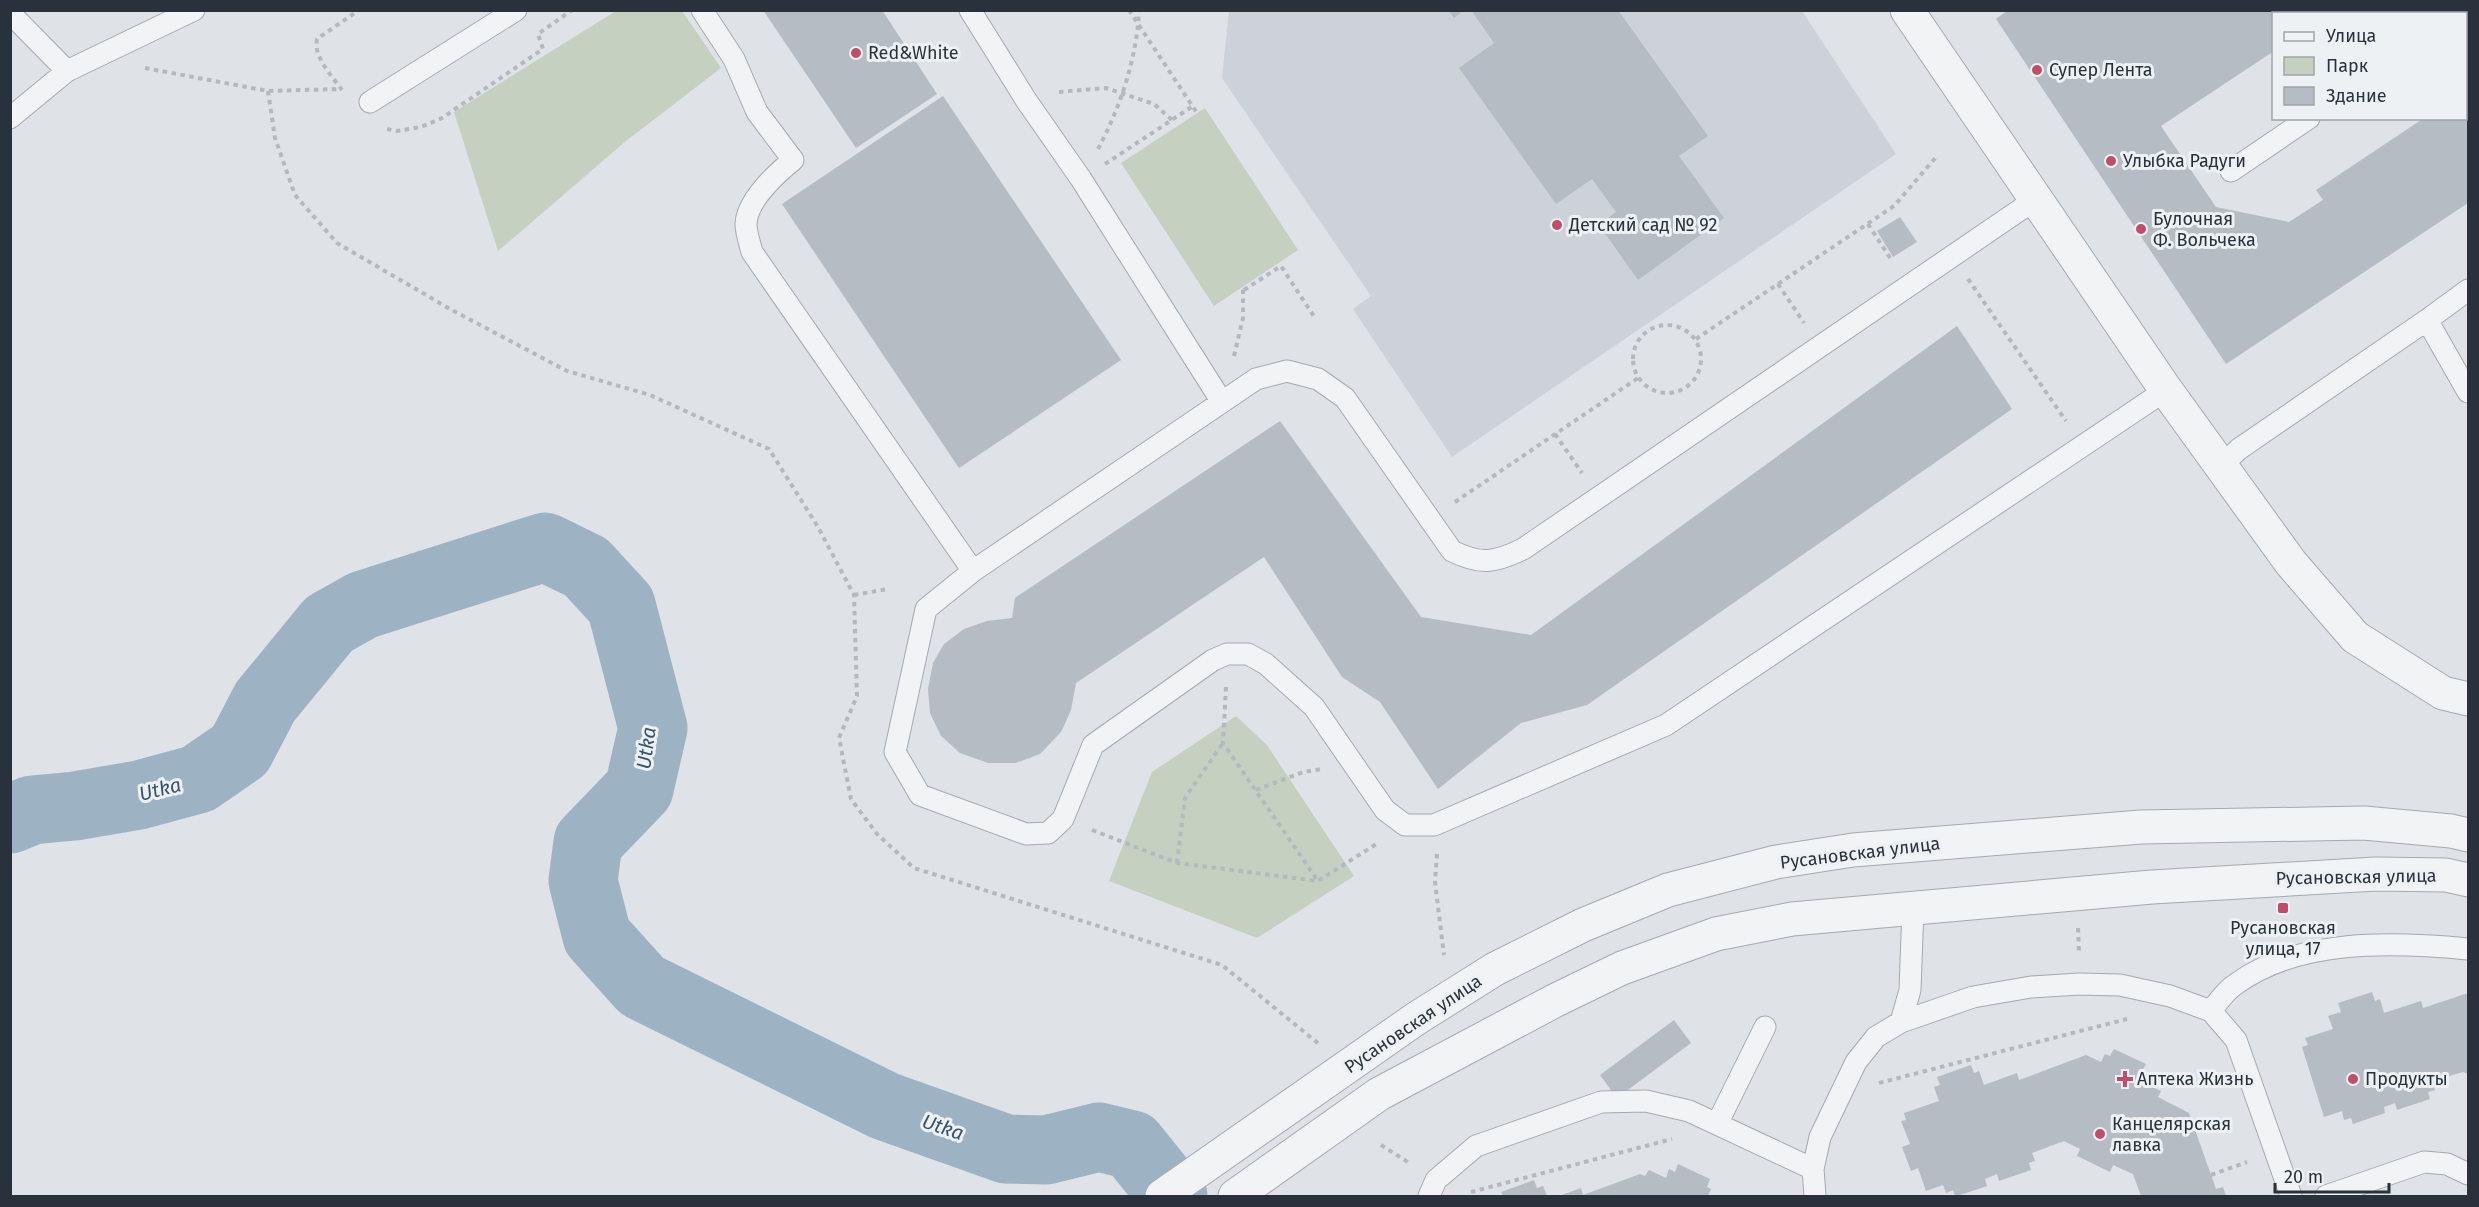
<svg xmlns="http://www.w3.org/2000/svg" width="2479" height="1207" viewBox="0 0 2479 1207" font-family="'Fira Sans',sans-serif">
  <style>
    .built { fill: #cdd2d8 }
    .green { fill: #c6d0c1 }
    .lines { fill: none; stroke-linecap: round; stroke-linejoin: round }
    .river { stroke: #9db3c4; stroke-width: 69 }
    .building { fill: #b6bcc3 }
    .lane-casing { stroke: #a5aab0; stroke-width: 23 }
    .street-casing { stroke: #a5aab0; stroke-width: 35 }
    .path { stroke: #b5b9be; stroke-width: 4; stroke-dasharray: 4.5 4.5; stroke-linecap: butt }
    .lane { stroke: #f1f3f5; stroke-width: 21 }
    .street { stroke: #f1f3f5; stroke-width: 33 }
    .poi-dot { fill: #c14e69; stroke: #eef1f4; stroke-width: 2 }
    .labels { text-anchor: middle; stroke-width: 6; stroke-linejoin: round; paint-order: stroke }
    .poi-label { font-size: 18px; fill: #29323c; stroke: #eef1f4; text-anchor: start }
    .street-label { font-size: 18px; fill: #29323c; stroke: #eef1f4 }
    .water-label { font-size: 20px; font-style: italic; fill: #37536c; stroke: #eef1f4 }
  </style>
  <rect width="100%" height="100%" fill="#dfe2e7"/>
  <path class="built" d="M1705,10L1802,11L1896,154L1452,457L1353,309L1371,296L1222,78L1229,11Z"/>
  <path class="green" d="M616,11H682L721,68L626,141L498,251L454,112Z
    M1205,108L1298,250L1214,306L1121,163Z
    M1236,716L1267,745L1354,876L1257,938L1109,881L1152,772Z"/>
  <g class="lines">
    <path class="river" d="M10,819L32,810L75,806L139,795L198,779L240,750L265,702L329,624L363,605L545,547L586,567L621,605L653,728L639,789L588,842L583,881L597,936L642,986L885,1106L1006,1149L1046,1150L1099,1137L1132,1145L1173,1196"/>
  </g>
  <path class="building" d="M763,10H882L937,94L856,148Z
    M1448,10H1464L1454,18Z
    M1471,10H1618L1708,136L1679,156L1724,218L1638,280L1599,225L1616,212L1592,179L1556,204L1459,68L1494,43Z
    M2008,10H2312L2314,14H2274V51L2161,126L2216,207L2289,222L2323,200L2316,190L2424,118H2466V91L2468,89V203L2226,364L1996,19Z
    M943,96L1121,360L959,468L782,204Z
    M1900,217L1917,242L1893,257L1877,231Z
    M1957,326L2012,409L1587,705L1521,723L1438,789L1380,702L1342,677L1264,557L1076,683L1071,710L1061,732L1040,754L1016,763H988L960,753L941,736L930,713L928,689L933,663L944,644L964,629L987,621L1012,618L1015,598L1280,421L1421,617L1531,635Z
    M2372,992L2375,1001L2380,999L2384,1013L2421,1001L2423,1008L2468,993V1074L2463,1072L2432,1081L2435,1090L2428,1092L2430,1099L2397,1110L2395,1103L2384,1107L2385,1113L2353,1124L2351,1118L2344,1120L2342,1111L2324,1117L2302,1047L2308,1045L2305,1038L2333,1029L2328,1016L2341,1012L2338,1003Z
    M1674,1020L1691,1043L1617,1098L1600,1075Z
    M2114,1049L2146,1064L2142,1071L2148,1074L2143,1083L2161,1091L2158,1097L2189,1113L2216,1189L2223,1187L2226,1196H2141L2133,1174L2113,1165L2110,1172L2077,1156L2080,1149L2064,1141L2032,1153L2035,1161L2029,1163L2031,1170L1999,1181L1997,1174L1985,1179L1987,1186L1957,1196H1955L1953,1190L1946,1193L1943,1185L1926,1191L1918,1168L1911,1171L1902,1147L1910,1144L1901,1121L1906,1120L1904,1113L1939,1101L1934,1087L1940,1085L1937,1077L1971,1065L1974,1073L1979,1071L1984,1085L2017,1073L2019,1080L2086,1055L2101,1062L2105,1054L2110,1056Z
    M1678,1164L1710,1179L1707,1187L1711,1189L1708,1196H1559L1581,1188L1583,1195L1640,1174L1645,1176L1649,1170L1666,1178L1669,1169L1675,1172Z
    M1534,1180L1537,1188L1543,1186L1547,1196H1503L1501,1192Z"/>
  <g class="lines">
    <g class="lane-casing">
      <path id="lane" d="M702,10L734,59L757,112L793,160C776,174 747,200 746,224C746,233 750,244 752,252L973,571
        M970,10L1026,100L1081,179L1222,402
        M2370,10L2372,14
        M10,13L67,71
        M2466,14L2468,12
        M370,102L516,10
        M10,118L67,71L194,10
        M2231,171L2309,118
        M2036,199L1523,549C1494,563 1481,565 1452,551L1345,398L1318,379L1287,371L1256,379L973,571L926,609L895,752L920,795L1026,834L1048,833L1063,819L1093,745L1213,660L1227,654H1248L1266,664L1314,707L1385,810L1405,825H1434L1666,725L2166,390
        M2427,320L2468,290
        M2220,467L2239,449L2427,320L2468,392
        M2211,1011C2218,1002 2226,990 2236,984C2299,938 2394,942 2468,949
        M1901,1022L1910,990L1913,908
        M1717,1124L1765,1027
        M1429,1196L1436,1180L1476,1146L1601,1102L1646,1101L1689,1111L1813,1169
        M1815,1196L1813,1169L1820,1137L1856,1062L1876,1037L1901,1022L1973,997L2031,987L2079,984L2120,985L2170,996L2211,1011L2236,1040L2291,1196
        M2326,1196L2424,1162L2447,1164L2468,1174"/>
    </g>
    <g class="street-casing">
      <path id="street" d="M1907,10L2166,390L2291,563L2355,637L2443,693L2468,699
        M1162,1196L1417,1018L1495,969L1583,925L1668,890L1776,862L1853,850L2141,827L2364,823L2451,831L2468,835
        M1235,1196L1379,1094L1556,1000L1622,968L1716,934L1792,919L2152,887L2376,874L2446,875L2468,880"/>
    </g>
    <path class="path" d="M1129,10L1197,113
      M145,68L268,91L341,89
      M342,90C332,76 313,57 317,39L359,10
      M268,91L275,138L295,195L337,243L450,309L567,371L650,395L769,449L818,527L854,595L857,696L839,738L851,799L877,834L914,868L1222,965L1319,1044
      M1059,92L1106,88L1154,104L1172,120
      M387,129L397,131L421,127L442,118L543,49L538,34L572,10
      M1098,149C1120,108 1137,58 1139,10
      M1105,164L1193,106
      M1868,224L1892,261
      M1968,279L2066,421
      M1778,284L1804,323
      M1244,290L1281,266L1315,318
      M1633 359a34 34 0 1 1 68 0a34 34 0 1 1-68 0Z
      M1696,339L1894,206L1937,156
      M1234,356L1243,318V286
      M1555,434L1582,473
      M1455,502L1638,378
      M854,595L888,589
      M1226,687L1223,743L1318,881
      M1256,790L1303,772L1321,769
      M1092,830L1177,863L1318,881L1378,843
      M1437,854L1435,882L1444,955
      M1177,863L1185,798L1223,743
      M2078,928L2079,953
      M1879,1083L2127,1019
      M1381,1145L1411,1164
      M2211,1175L2247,1162
      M1471,1192L1672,1139"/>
    <use href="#lane" class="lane"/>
    <use href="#street" class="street"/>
  </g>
  <g class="poi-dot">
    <circle cx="856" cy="53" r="6"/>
    <circle cx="2037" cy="70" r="6"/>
    <circle cx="2111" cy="161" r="6"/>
    <circle cx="1557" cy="225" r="6"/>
    <circle cx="2141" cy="229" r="6"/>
    <rect x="2277" y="902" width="12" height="12" rx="3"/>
    <path d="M2122 1070h6v6h6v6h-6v6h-6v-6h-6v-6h6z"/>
    <circle cx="2353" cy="1079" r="6"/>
    <circle cx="2100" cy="1134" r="6"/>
  </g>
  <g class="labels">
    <g class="poi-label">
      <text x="868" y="59">Red&amp;White</text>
      <text x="2049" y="76">Супер Лента</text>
      <text x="2123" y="167">Улыбка Радуги</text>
      <text x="2153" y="225">Булочная<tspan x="2153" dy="21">Ф. Вольчека</tspan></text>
      <text x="1569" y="231">Детский сад № 92</text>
      <text x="2283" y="934" text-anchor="middle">Русановская<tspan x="2283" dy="21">улица, 17</tspan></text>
      <text x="2137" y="1085">Аптека Жизнь</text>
      <text x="2365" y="1085">Продукты</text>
      <text x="2112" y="1130">Канцелярская<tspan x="2112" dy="21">лавка</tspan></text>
    </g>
    <g class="street-label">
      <text transform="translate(1860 853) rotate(-7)" y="6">Русановская улица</text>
      <text transform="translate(2356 877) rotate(-1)" y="6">Русановская улица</text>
      <text transform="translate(1413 1024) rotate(-34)" y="6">Русановская улица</text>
    </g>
    <g class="water-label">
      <text transform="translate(646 748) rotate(-82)" y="7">Utka</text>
      <text transform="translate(160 789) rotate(-14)" y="7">Utka</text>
      <text transform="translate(943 1127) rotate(19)" y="7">Utka</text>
    </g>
  </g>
  <rect width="2479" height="1207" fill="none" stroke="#29323c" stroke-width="24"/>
  <rect x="2272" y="12" width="195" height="108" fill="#eef1f4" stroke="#9fa5aa" stroke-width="1.5"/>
  <rect x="2284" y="32" width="30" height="9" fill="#f1f3f5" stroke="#9fa5aa" stroke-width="1.5"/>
  <text x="2326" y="42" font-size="18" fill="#29323c">Улица</text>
  <rect x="2284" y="57" width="30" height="18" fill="#c6d0c1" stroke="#9fa5aa" stroke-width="1.5"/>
  <text x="2326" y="72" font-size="18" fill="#29323c">Парк</text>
  <rect x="2284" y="87" width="30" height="18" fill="#b6bcc3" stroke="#9fa5aa" stroke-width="1.5"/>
  <text x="2326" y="102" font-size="18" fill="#29323c">Здание</text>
  <path d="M2275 1183v9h114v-9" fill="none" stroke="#29323c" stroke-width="3"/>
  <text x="2284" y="1183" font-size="18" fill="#29323c" stroke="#eef1f4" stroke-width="4.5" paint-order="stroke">20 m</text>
</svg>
